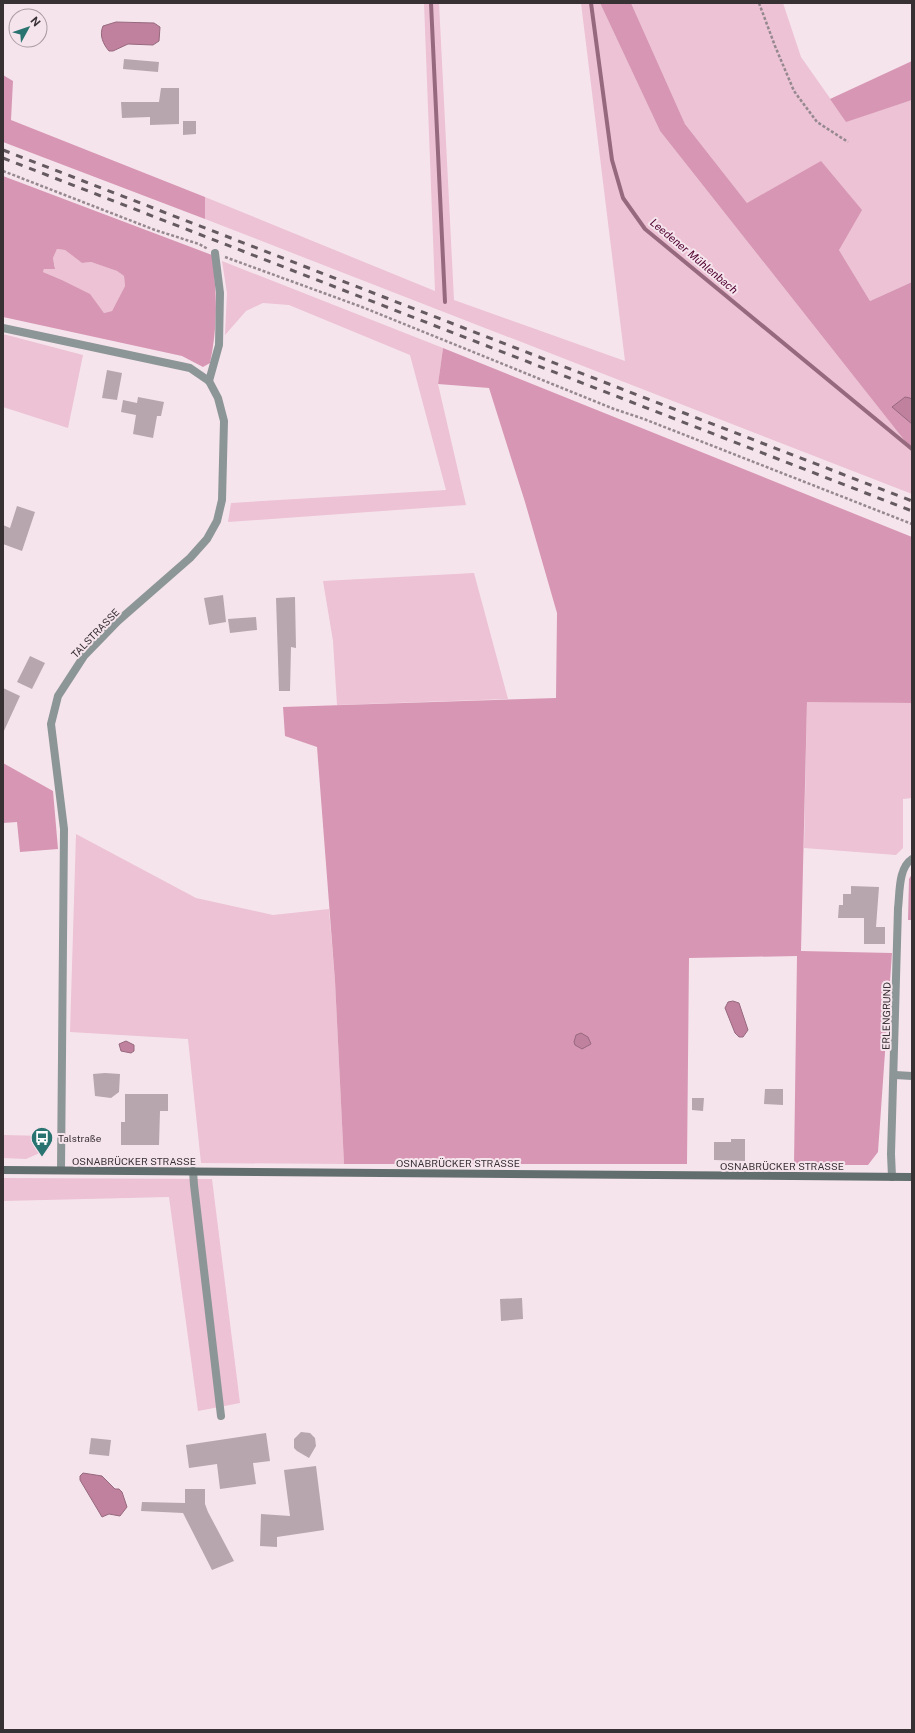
<svg xmlns="http://www.w3.org/2000/svg" width="915" height="1733" viewBox="0 0 915 1733" font-family="'Public Sans',sans-serif">
  <style>
    .green { fill: #ecc2d4 }
    .forest { fill: #d796b4; fill-rule: evenodd }
    .water { fill: #c0819e; stroke: #97697e }
    .lines { fill: none; stroke-linecap: round; stroke-linejoin: round }
    .stream { stroke: #97697e; stroke-width: 4 }
    .building { fill: #b7a6ad }
    .path { stroke: #95888e; stroke-width: 2.5; stroke-dasharray: 3 2; stroke-linecap: butt }
    .service { stroke: #8d9696; stroke-width: 8 }
    .minor { stroke: #8d9696; stroke-width: 8 }
    .secondary { stroke: #616e6d; stroke-width: 8 }
    .rail { stroke: #645a5f; stroke-width: 3; stroke-dasharray: 7 7; stroke-linecap: butt }
    .labels { text-anchor: middle; stroke-width: 4; stroke-linejoin: round; paint-order: stroke }
    .street-label { font-size: 10px; fill: #383134; stroke: #f6e4ec }
    .poi-label { font-size: 10px; fill: #383134; stroke: #f6e4ec; text-anchor: start }
    .water-label { font-size: 11px; font-style: italic; fill: #500232; stroke: #f6e4ec }
  </style>
  <rect width="100%" height="100%" fill="#f6e4ec"/>
  <path class="green" d="M424,3H439L454,300L625,361L581,3H600L660,131L912,450V494L205,219V197L435,291Z
    M631,3H783L801,57L846,121L912,100V282L870,301L839,250L747,203L685,124Z
    M57,249L65,250L82,263L91,262L117,271L124,276L125,286L112,311L104,313L89,294L62,280L43,272L44,269L55,267L53,258Z
    M222,261L443,348L438,384L466,505L228,522L231,503L446,490L410,355L289,305L263,303L246,311L225,335L227,293Z
    M3,334L83,355L68,428L3,407Z
    M474,573L508,699L337,705L333,641L323,581Z
    M807,701L912,703V798L903,799V848L896,855L804,848Z
    M76,834L196,898L273,915L329,909L335,981L344,1164L201,1163L188,1039L70,1032Z
    M3,1135L45,1136L42,1152L26,1159L3,1158Z
    M3,1178L212,1179L240,1403L198,1411L169,1197L3,1201Z"/>
  <path class="forest" d="M600,3H631L685,124L747,203L821,161L862,210L839,250L870,301L912,282V450L660,131Z
    M912,61V100L846,122L830,99Z
    M3,75L13,81L11,120L205,197V219L3,142Z
    M3,176L212,255C217,293 218,325 210,363L203,367L182,356L3,317ZM57,249L65,250L82,263L91,262L117,271L124,276L125,286L112,311L104,313L90,294L62,280L43,272L44,269H55L53,258Z
    M443,348L912,537V703L807,702L801,951L892,953L878,1152L868,1165H794L797,956L689,958L687,1164H344L335,981L317,747L285,736L283,707L556,698L557,613L525,502L489,388L438,384Z
    M3,763L53,791L58,849L20,852L17,822L3,823Z
    M912,874V920H908L909,879Z"/>
  <path class="water" d="M116,22L154,23L160,27L159,41L153,45L128,44L113,51H109C103,44 99,35 103,26Z
    M905,397L910,398L912,400V424L892,407Z
    M733,1001L739,1003L748,1030L743,1037H739L735,1033L725,1008L728,1002Z
    M581,1033L588,1037L591,1044L582,1049L575,1045L574,1042L576,1035Z
    M126,1041L134,1045V1051L131,1053L121,1051L119,1044Z
    M83,1473L102,1476L115,1489H119L122,1492L127,1507L120,1516L109,1514L102,1517L80,1480V1476Z"/>
  <g class="lines">
    <path class="stream" d="M431,3L445,302
      M591,3L612,160L623,198L645,229L912,449"/>
  </g>
  <path class="building" d="M124,59L159,62L158,72L123,69Z
    M161,88H179V124L150,125V117L122,118L121,102H159Z
    M183,121H196V134L183,135Z
    M107,370L122,373L117,400L102,398Z
    M138,397L164,402L161,416H157L153,438L133,434L136,415L121,412L123,400L137,403Z
    M17,506L35,512L22,551L3,544V525L10,528Z
    M223,595L226,622L209,625L204,598Z
    M295,597L296,648L291,647L290,691H279L276,598Z
    M256,617L257,630L230,633L228,619Z
    M30,656L45,663L32,689L17,682Z
    M3,688L20,696L3,733Z
    M851,886L879,887L876,927H885V944H864V918H838L839,905H843V894H851Z
    M105,1073L120,1074L119,1092L111,1098L95,1096L93,1074Z
    M765,1089H783V1105L764,1104Z
    M125,1094H168V1111H160L159,1145H121V1122H125Z
    M692,1098H704L703,1111L692,1110Z
    M731,1139H745V1161L714,1160V1142H731Z
    M522,1298L523,1319L501,1321L500,1299Z
    M301,1432L310,1433L315,1438L316,1446L309,1458L297,1451L294,1448V1439Z
    M266,1433L270,1461L253,1463L256,1484L220,1489L217,1464L189,1468L186,1445Z
    M91,1438L111,1440L109,1456L89,1454Z
    M316,1466L324,1530L277,1537V1547L260,1546L261,1514L290,1516L284,1470Z
    M185,1489H205V1504L208,1512L234,1561L212,1570L183,1513L141,1511L142,1502L185,1503Z"/>
  <g class="lines">
    <path class="path" d="M759,3L775,46L794,91L817,122L848,142
      M3,171L155,230L199,244L208,249
      M225,257L362,307L614,409L644,419L912,524"/>
    <path class="service" d="M209,381L219,345L220,293L215,253
      M895,1075L912,1076
      M193,1171L194,1185L221,1416"/>
    <path class="minor" d="M3,328L190,368L209,381L218,398L224,421L222,500L217,521L207,539L190,558L118,621L84,656L58,696L51,724L64,829L61,1170
      M892,1177L891,1154L898,908C900,893 898,868 912,859"/>
    <path class="secondary" d="M3,1170L912,1177"/>
    <path class="rail" d="M3,150L912,501
      M3,158L912,511"/>
  </g>
  <defs>
    <g id="bus-pin" transform="scale(1.15)"><path d="M0 17L-7.5 6A9.5 9.5 0 1 1 7.5 6Z" fill="#297371" stroke="#f6e4ec"/><path d="M-5-6H5V4H4V6H2V4H-2V6H-4V4H-5ZM-3.5-4V0h7V-4ZM-3.5 1.2v1.5H-2V1.2ZM2 1.2v1.5H3.5V1.2Z" fill="#fff"/></g>
  </defs>
  <g fill-rule="evenodd">
    <use href="#bus-pin" x="42" y="1138"/>
  </g>
  <g class="labels">
    <g class="street-label">
      <text transform="translate(95 633) rotate(-46)" y="4">TALSTRASSE</text>
      <text transform="translate(886 1016) rotate(-89)" y="4">ERLENGRUND</text>
      <text x="134" y="1165">OSNABRÜCKER STRASSE</text>
      <text x="458" y="1167">OSNABRÜCKER STRASSE</text>
      <text x="782" y="1170">OSNABRÜCKER STRASSE</text>
    </g>
    <g class="poi-label">
      <text x="58" y="1142">Talstraße</text>
    </g>
    <g class="water-label">
      <text transform="translate(694 256) rotate(40)" y="4">Leedener Mühlenbach</text>
    </g>
  </g>
  <rect width="915" height="1733" fill="none" stroke="#383134" stroke-width="8"/>
  <g transform="translate(28 28) rotate(50)"><circle r="19" fill="#f6e4ec" stroke="#aa9ca2"/>
  <path d="M0-3L7 15L0 10L-7 15Z" fill="#297371"/>
  <text y="-6" font-size="11" font-weight="bold" text-anchor="middle" fill="#383134">N</text>
  </g>
</svg>
